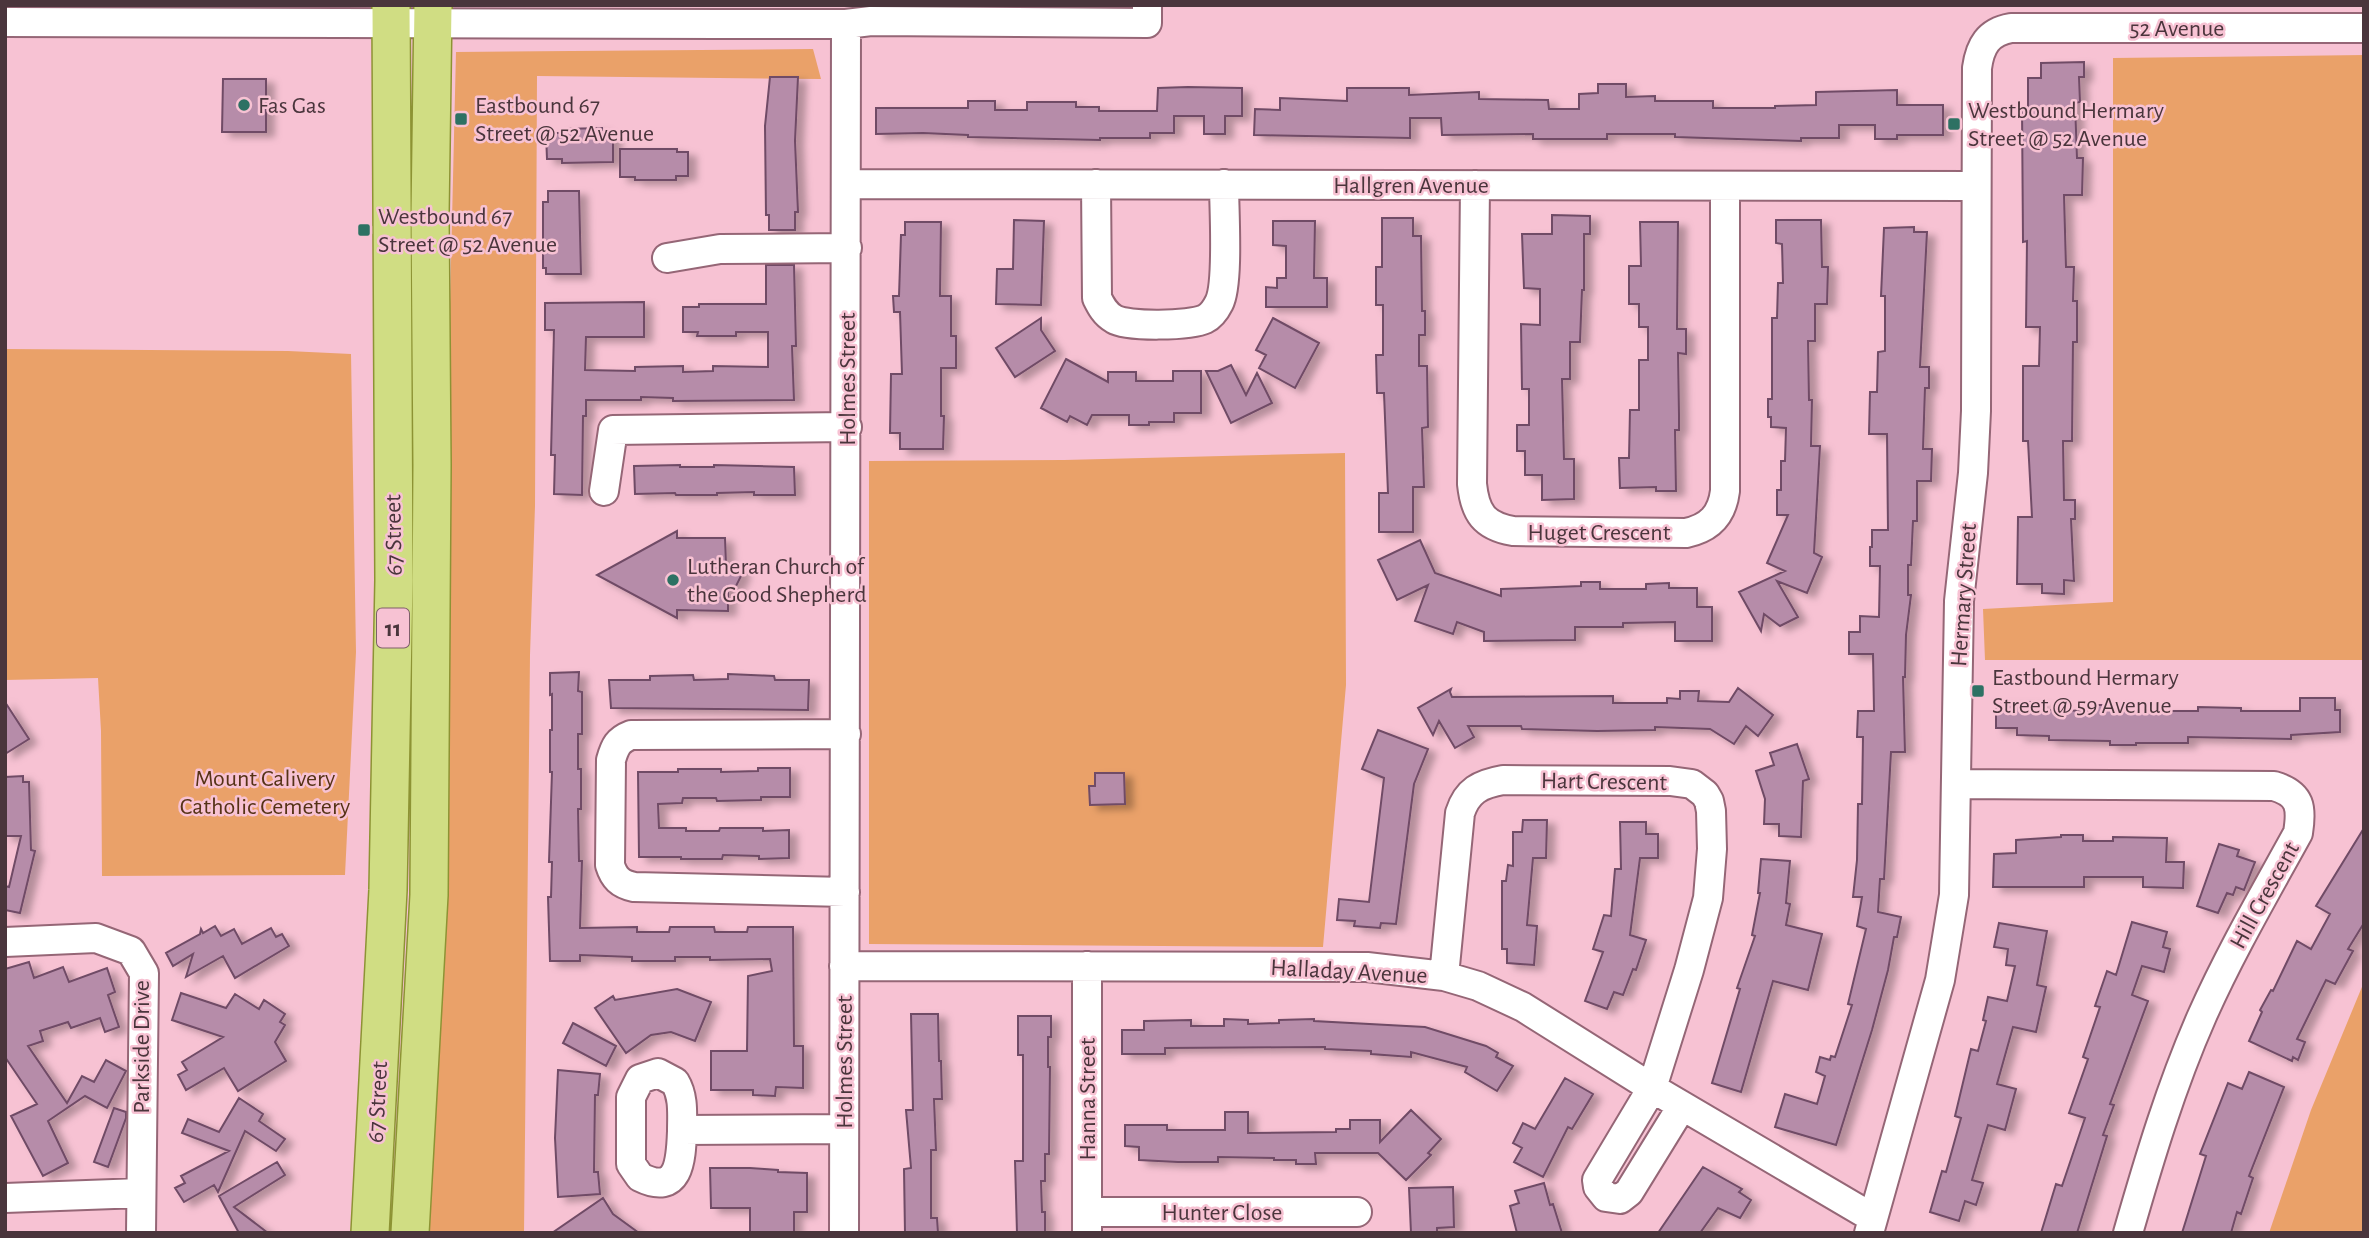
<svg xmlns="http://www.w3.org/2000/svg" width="2369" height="1238" viewBox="0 0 2369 1238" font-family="'Alegreya Sans',sans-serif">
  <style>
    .green { fill: #eaa169 }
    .building { fill: #b68ca9; stroke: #704b66; stroke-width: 2; filter: url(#shadow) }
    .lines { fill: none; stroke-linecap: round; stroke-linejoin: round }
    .minor-casing { stroke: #956676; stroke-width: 32 }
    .major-casing { stroke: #8d9334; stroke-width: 40 }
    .minor { stroke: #fff; stroke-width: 28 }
    .major { stroke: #d0dd83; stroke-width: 37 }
    .poi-dot { fill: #2d7163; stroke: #f7c2d3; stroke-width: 2.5 }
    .labels { text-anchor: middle; stroke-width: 5; stroke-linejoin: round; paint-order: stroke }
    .shield { fill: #f7c2d3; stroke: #7e5f69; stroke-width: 2 }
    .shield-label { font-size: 23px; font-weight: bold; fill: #4a353c }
    .street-label { font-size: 24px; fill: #4a353c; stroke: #f7c2d3 }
    .poi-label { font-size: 24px; fill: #4a353c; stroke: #f7c2d3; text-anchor: start }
    .park-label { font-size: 24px; fill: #553215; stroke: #f7c2d3 }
  </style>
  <defs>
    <filter id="shadow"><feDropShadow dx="8" dy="4.5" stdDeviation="3.5" flood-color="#0004"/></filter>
  </defs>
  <rect width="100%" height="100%" fill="#f7c2d3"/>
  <path class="green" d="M813,49L821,79L537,76L535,506L530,655L524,1233H428L456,52Z
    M2364,55V660H1985L1983,609L2113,602V58Z
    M5,349L288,351L351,354L356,652L345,875L102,876L101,731L98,678L5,680Z
    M1345,453L1346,685L1323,947L869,944V461L1064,460Z
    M2364,982V1233H2269L2311,1110Z"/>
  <path class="building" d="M2084,62V77H2079L2080,102L2075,103L2077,158H2083L2082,195H2064L2066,267H2074L2073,301H2077V342H2073L2072,441H2063L2064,500H2075V519H2071L2074,581L2064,580V594L2042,593V584H2017L2018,517H2032L2028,441H2023V366H2039L2040,327H2026L2027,241L2023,242L2022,108H2028V78H2041V63Z
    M770,77H798L795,141L798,212H795V230H769V215H766L765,126Z
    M223,79H266V132H222Z
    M1598,84H1626V97L1655,96V101H1713V108H1775V106L1816,105V92L1897,90V105H1943V135H1897V139H1875V125H1839V138H1801V141L1675,137V134H1607V139H1533V134L1442,135L1441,118H1410V138L1254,135L1255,109L1280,110V98L1347,101V88H1409V95L1479,92V99L1548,100L1549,109H1579V94L1598,93Z
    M1188,87L1242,88V116H1225V134H1204V116H1174V133H1150V138H1100V140L968,137V135L923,133L876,134V108H968V101H995V110H1027V102H1076V107H1099V111H1157L1158,88Z
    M602,128V133H613V162L562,163V159H547L546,133H562V129Z
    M620,149H677V152H688V176H676V180H635V177H620Z
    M548,191H579L581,274H546V268H543V202H548Z
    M1552,215L1590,216V234H1584V290H1582L1580,342H1570V379H1562L1564,459H1574V499L1542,500V475H1525V451H1517V425H1529V389H1522L1521,324L1540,325V289L1524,288L1522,234H1552Z
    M1382,218H1413V236H1421L1422,311H1425V335H1419V366H1427L1428,427L1422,428L1424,487H1413V532H1379V493H1388L1384,393H1377L1376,355H1383V305H1376V267H1382Z
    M1014,220L1044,221L1041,305L996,304L997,269H1013Z
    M1776,220H1821L1822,267H1828L1827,304H1815V341H1808L1809,400H1812L1811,446H1820L1814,553L1822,557L1807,593L1777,581L1798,617L1780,626L1764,614L1761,631L1739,592L1785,571L1767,563L1788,515H1777V490H1781V461H1785L1786,428L1771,427V417H1768V399H1772V318H1777L1778,283H1783L1782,244L1776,243Z
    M1273,221H1315L1314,278H1327V307H1266V287L1277,288V278H1286V246L1273,245Z
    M905,222H941L940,296H951V336H956V368H941V416H944L943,449H900V433H890L891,374H902L900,312H894L893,296H899L901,235H905Z
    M1640,222H1678L1677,329H1686V354L1678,353L1679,415V430H1675L1676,491H1656V487L1620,488L1619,458H1629L1630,410H1639V360H1648V327H1639V304H1629V266H1641Z
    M1914,227V232H1927L1920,367H1929V388H1925L1923,449H1932L1931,481H1917V521H1913L1911,565H1908V595H1911L1906,635L1905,677H1903L1905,752H1891L1884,879H1880L1878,912L1901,917L1897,937H1894L1888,970L1872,1030L1836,1145L1775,1127L1785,1094L1817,1104L1825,1076L1816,1072L1820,1057L1830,1060L1831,1056L1835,1057L1852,1005L1848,1004L1866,929L1857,926L1862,897H1853L1857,860L1858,804H1862L1863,737H1857L1858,711H1874L1873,654H1849V632H1860V616L1879,617L1880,566H1870V547H1872V530H1888L1887,434H1869L1870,392H1877L1878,352L1885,351V296H1881L1884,228Z
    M766,265H794L796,346H792L794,400L673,401V398L641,397V400H586V416H583L582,495L554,494L555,455H551L554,330H545V303L644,302V337H586L585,370L635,371V367L683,366V372L713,371V366L768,367V332H736V336H697L698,332H683V307H699V304H766Z
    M1041,318V330L1055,351L1015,377L996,348Z
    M1273,318L1319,343L1295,388L1259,368L1266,355L1256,350Z
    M1066,359L1108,382V372H1136V381H1173V371H1201V413H1174V422H1149V425H1129V415H1092L1087,425L1070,416L1067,422L1041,408Z
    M1231,365L1246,395L1257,373L1272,403L1231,423L1206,371H1218Z
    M680,465V467H714V465L794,467L795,495H754V492L717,493V495H676L675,493L635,494L634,466Z
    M677,531V538H725L726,564H737L742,574L736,586H728V611L677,610V618L597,575Z
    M1420,540L1435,573L1501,596V589L1581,586V582H1600V589H1646V584L1669,583V588H1697V607H1712V641H1675V622L1623,623V627H1575V640L1484,641V632L1457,622L1453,634L1415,621L1428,585L1397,600L1378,560Z
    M579,672L578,691L582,692V734H578V769H581V809H578L579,861H582L580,928L637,927V932H669L670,927H714L715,932H747L748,927H793L794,1046H803V1088L776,1087L775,1096L753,1095V1090H711V1051H747L748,976L772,971L770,959L710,960V957H675V961H632V957L580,955V961H550L548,897H551L552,862H549L552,772H550V730H552V694L550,695V673Z
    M728,674L774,676L775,680H809L808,710L611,708L609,680H650V676L693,675L694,680L728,679Z
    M1738,688L1773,715L1758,736L1746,726L1734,744L1710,729L1655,727V730L1597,731L1522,729L1521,726H1468L1474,737L1455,748L1439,721L1433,735L1418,708L1451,689L1450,692L1452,697L1613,696V703H1667V698L1680,699V691H1699L1698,701L1729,702Z
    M2300,698H2335V710H2340V732L2291,735V739L2188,737V743H2136V745H2110V741L2049,740V736L2017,735V728H1996V702H2040V710L2095,711V705H2137V711H2198V707L2241,708V711H2300Z
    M5,702L29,739L5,754Z
    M1378,730L1428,749L1414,784L1396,924L1381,923L1380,928L1354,926L1355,921L1337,920L1339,899L1369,902L1384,778L1362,769Z
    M1797,744L1809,779L1803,781L1801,837L1779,836V824H1764L1765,799L1756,771L1774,765L1770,753Z
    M758,768H790V797H761V800L717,801L716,798H683L682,803L658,804L659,828H686V831H719L720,828H763V831L789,830V858L759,859V856L723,855L722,859H681V857H639L638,772H678V769H721V772L758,771Z
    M1095,773H1124L1125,804L1090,805L1089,786H1095Z
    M23,776V782H29L31,850L35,851L20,913L5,910V886L9,887L21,836H5V777Z
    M1523,820H1547L1546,858H1533L1527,925L1537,926L1534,965L1507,963V949H1502V881H1506L1508,865L1513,866V832H1522Z
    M1620,822H1646V834H1658V858H1640L1630,935L1646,940L1636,970L1633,969L1623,995L1614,992L1607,1009L1585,1001L1603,952L1593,949L1604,915L1611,916L1615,869H1621Z
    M2364,828V923L2348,949L2353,951L2335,984L2326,980L2297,1039L2305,1042L2298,1060L2293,1057L2292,1061L2249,1041L2262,1012L2260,1010L2271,990L2273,991L2297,941L2311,949L2330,914L2316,906Z
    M2061,835H2083V841H2113V837L2167,838L2166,862H2184L2183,888L2143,887V877H2084V887H1993L1994,854L2016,853V840L2061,837Z
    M2219,844L2239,850L2237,856L2255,862L2244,890L2236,887L2233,895L2227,893L2218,913L2197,906Z
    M1761,859L1790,861L1786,903L1790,904L1786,925L1822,934L1808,990L1773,981L1741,1092L1712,1083L1740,989L1737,988L1755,936L1752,935L1760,893H1758Z
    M2132,922L2167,932L2163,947L2170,949L2164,972L2142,966L2132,995L2148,1001L2110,1104L2114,1105L2103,1135L2107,1136L2077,1233H2041L2056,1184L2062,1186L2085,1118L2069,1113L2088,1059L2083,1057L2100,1007L2095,1006L2107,971L2116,975Z
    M1999,923L2047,931L2037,985L2046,987L2036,1032L2013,1027L1997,1084L2016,1089L2005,1130L1988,1125L1972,1180L1983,1183L1976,1205L1965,1201L1959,1221L1930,1212L1942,1171L1946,1172L1961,1118L1955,1116L1971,1049L1978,1051L1986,1021L1983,1020L1988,997L2007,1001L2015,966L2006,965L2008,949L1994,947Z
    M215,926L221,936L234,929L242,944L271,928L276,937L282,934L289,946L235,978L223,956L186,977L193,954L173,966L166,953L200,934L201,929L203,933Z
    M29,962L34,978L63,967L69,982L107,968L115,992L108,995L119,1027L105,1032L100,1018L71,1028L68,1022L40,1031L43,1041L28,1046L67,1103L82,1076L94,1082L106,1060L126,1071L107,1108L85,1096L48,1121L68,1163L43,1176L11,1116L37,1104L5,1057V969Z
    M677,989L711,1002L695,1041L671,1032L651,1035L626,1053L595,1008L613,996L615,1000Z
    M181,993L226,1008L235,994L259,1009L264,1000L285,1014L280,1022L285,1025L275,1042L286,1061L238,1091L224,1068L186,1090L178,1075L187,1070L182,1062L223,1037L172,1020Z
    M911,1014H938L939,1061H941L942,1099H934L936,1150H931V1218H937L938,1233H905L904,1169L911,1168L906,1110H913Z
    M1018,1016H1051V1037H1048V1067H1050L1049,1154H1045V1181H1041L1042,1212H1045V1233H1017L1015,1161H1023V1055H1018Z
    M1224,1019L1248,1020V1024L1279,1023V1020L1314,1019V1021L1425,1027L1486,1046L1498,1053L1496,1057L1513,1066L1497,1091L1465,1072L1467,1067L1411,1052V1057L1371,1054V1051L1325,1049V1047L1165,1048V1054H1122V1030H1144V1021L1191,1020V1026H1224Z
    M573,1023L616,1046L606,1066L563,1043Z
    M558,1070L600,1074L598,1095H595L594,1172H598L600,1194L558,1197L555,1138Z
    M2249,1072L2284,1087L2249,1176L2253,1178L2241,1214L2237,1212L2231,1233H2182L2206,1156L2200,1154L2228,1083L2242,1089Z
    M1565,1078L1593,1094L1572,1129L1568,1127L1543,1177L1514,1162L1522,1148L1513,1143L1523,1123L1535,1129Z
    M239,1098L263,1114L259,1121L285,1139L276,1151L245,1131L218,1192L214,1185L184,1202L175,1188L185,1183L181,1176L229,1151L182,1133L188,1119L219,1132Z
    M114,1108L126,1112V1118L108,1167L94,1162Z
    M1411,1110L1441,1139L1428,1153L1431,1155L1406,1180L1378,1153H1315L1316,1164H1296V1160H1274V1158L1218,1157V1162H1178L1139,1160V1147L1125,1146V1125H1167V1130H1225V1112H1248V1133L1336,1132V1129H1350V1120H1380V1142Z
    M277,1162L285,1175L234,1207L268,1233H239L219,1196Z
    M1703,1167L1742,1189L1739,1192L1751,1200L1740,1218L1718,1208L1700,1233H1658Z
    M710,1168H750L778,1170V1172L807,1173V1212H794V1233H750V1208H711Z
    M1544,1183L1550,1205L1553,1204L1562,1233H1517L1510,1206L1519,1203L1515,1191Z
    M1453,1187L1454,1227L1437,1228V1233H1411L1409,1188Z
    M603,1198L613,1214L639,1233H552Z"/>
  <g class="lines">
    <g class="minor-casing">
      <path id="minor" d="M5,22L721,24H846L871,21L1147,23V5
        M846,184L1976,186
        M1096,184L1097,298C1101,306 1105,314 1114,319C1127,327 1190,326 1205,319C1211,316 1216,309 1219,303C1229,284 1224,209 1224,184
        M1475,185L1472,484C1475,513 1484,526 1513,531L1686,533C1710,528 1722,515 1725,491V186
        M667,258L720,249L847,248
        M604,491L613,430L847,427
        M1956,784L2274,786C2301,794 2302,808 2298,833C2265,893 2230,953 2202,1016C2171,1086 2149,1160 2128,1233
        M845,892L634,887C620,884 614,878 610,865L611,760C615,746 618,740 631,735L846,734
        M5,942L96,938L131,951L144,973L141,1233
        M844,966L1367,967L1444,976L1478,986L1523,1007L1652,1088L1873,1218
        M1087,966V1233
        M1444,976L1460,813C1467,791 1480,784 1503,780L1670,781L1692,784L1705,794L1709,801L1711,811L1712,849L1708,898L1689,970L1652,1088L1597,1180L1598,1187L1606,1197L1620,1199L1629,1192L1682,1106
        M658,1073L675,1082C684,1097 682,1114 682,1131C681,1159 680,1197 640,1177L631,1164V1097L640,1079Z
        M682,1130L844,1129
        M5,1198L141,1193
        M1087,1212H1357
        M844,1233L846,24
        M1869,1233L1940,980L1954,895L1959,601L1973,473L1976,411L1977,68C1980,46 1988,32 2011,28H2364"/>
    </g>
    <g class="major-casing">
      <path id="major" d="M370,1233L388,890L394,580L391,5
        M410,1233L429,895L432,465L430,215L433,5"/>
    </g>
    <use href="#minor" class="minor"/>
    <use href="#major" class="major"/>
  </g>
  <g class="poi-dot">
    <circle cx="244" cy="105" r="7"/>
    <rect x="454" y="112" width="14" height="14" rx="3.5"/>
    <rect x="1947" y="117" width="14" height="14" rx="3.5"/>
    <rect x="357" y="223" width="14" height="14" rx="3.5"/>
    <circle cx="673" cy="580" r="7"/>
    <rect x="1971" y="684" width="14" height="14" rx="3.5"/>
  </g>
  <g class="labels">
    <rect class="shield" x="377" y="608.5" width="32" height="39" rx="5"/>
    <g class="shield-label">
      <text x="393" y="636">11</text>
    </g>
    <g class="street-label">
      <text x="2177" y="36">52 Avenue</text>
      <text x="1411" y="193">Hallgren Avenue</text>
      <text transform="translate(847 379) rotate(-90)" y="8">Holmes Street</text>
      <text x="1599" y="540">Huget Crescent</text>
      <text transform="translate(393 535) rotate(-91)" y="8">67 Street</text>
      <text transform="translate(1963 595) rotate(-86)" y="8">Hermary Street</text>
      <text transform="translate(1604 781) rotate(1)" y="8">Hart Crescent</text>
      <text transform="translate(2264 895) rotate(-61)" y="8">Hill Crescent</text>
      <text transform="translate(1349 971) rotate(3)" y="8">Halladay Avenue</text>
      <text transform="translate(141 1047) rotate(-90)" y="8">Parkside Drive</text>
      <text transform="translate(844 1062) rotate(-90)" y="8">Holmes Street</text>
      <text transform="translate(1087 1099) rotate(-90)" y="8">Hanna Street</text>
      <text transform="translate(377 1102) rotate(-87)" y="8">67 Street</text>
      <text x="1222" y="1220">Hunter Close</text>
    </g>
    <g class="poi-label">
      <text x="258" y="113">Fas Gas</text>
      <text x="475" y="113">Eastbound 67<tspan x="475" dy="28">Street @ 52 Avenue</tspan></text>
      <text x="1968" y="118">Westbound Hermary<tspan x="1968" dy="28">Street @ 52 Avenue</tspan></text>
      <text x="378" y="224">Westbound 67<tspan x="378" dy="28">Street @ 52 Avenue</tspan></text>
      <text x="687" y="574">Lutheran Church of<tspan x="687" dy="28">the Good Shepherd</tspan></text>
      <text x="1992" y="685">Eastbound Hermary<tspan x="1992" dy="28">Street @ 59 Avenue</tspan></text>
    </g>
    <g class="park-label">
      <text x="265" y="786">Mount Calivery<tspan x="265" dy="28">Catholic Cemetery</tspan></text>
    </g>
  </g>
  <rect width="2369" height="1238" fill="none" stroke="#4a353c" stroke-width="14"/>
</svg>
